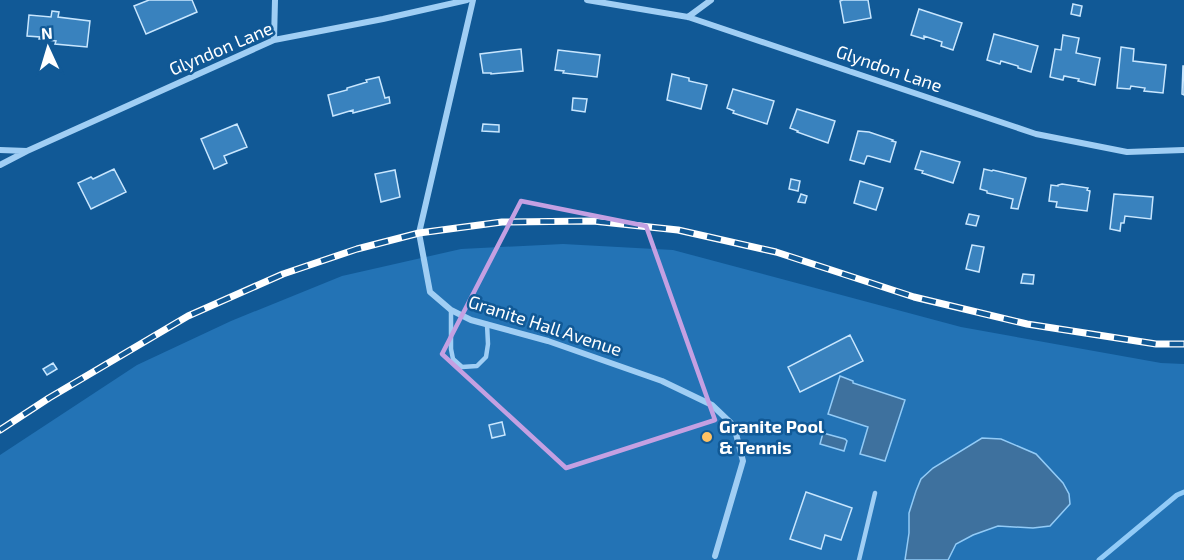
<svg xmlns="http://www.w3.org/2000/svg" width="1184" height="560" viewBox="0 0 1184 560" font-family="'Exo 2',sans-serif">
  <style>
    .green { fill: #2373b5 }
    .water { fill: #3e719e; stroke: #92cbf7; stroke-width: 1.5 }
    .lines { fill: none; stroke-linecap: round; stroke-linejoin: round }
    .stream { stroke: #92cbf7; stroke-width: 5 }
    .building { fill: #3982be; stroke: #c8e6fe; stroke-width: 1.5 }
    .service { stroke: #a0cef4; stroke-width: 4.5 }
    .minor { stroke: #a0cef4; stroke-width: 6 }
    .rail-casing { stroke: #fff; stroke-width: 7 }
    .rail { stroke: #115996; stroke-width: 4.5; stroke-dasharray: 14; stroke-linecap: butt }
    .marked { fill: none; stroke: #c4a0e2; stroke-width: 4.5; stroke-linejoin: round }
    .poi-dot { fill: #ffc263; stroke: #115996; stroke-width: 2 }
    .labels { text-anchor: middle; stroke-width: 5; stroke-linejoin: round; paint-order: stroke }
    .street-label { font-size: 18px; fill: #fff; stroke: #115996 }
    .poi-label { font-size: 18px; font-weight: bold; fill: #fff; stroke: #115996; text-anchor: start }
  </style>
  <rect width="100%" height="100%" fill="#115996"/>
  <path class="green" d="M563,244L673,250L961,327L1161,363L1184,364V560H0V455L137,365L231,321L342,276L461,249Z"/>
  <path class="water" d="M840,376L853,381V383L905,400L885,461L860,454L868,427L828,414Z
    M823,433L845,439L847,441L844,451L820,444Z
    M982,438L1001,439L1036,454L1063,483L1069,494L1070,504L1050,526L1033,528L998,526L973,535L956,544L948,560H905L909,533V513L916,491L921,479L933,468Z"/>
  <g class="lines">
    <path class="stream" d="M1099,560L1177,495L1184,492"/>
  </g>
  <path class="building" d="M149,0H192L197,12L146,34L134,6Z
    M843,0H868L871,18L844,23L840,1Z
    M1073,4L1082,6L1080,16L1071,14Z
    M919,9L962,23L953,50L941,46L942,42L924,36V39L911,35Z
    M52,11L59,12L58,17L90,21L87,47L55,44L56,41L39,39L40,37L27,36L29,15L51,17Z
    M994,34L1038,46L1031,72L1018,68V66L1001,61L1000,64L987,60Z
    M1063,35L1079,38L1076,53L1100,58L1095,85L1078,81L1079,79L1064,76L1063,80L1050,77L1055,49L1061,50Z
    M1121,47L1134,49L1133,61L1166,65L1163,93L1144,91L1145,88L1131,86L1130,89L1117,88Z
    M521,49L523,71L491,74V73H483L480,54Z
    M558,50L600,55L597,77L563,73L564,71L555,70Z
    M1183,66H1184V95L1182,94Z
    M672,74L689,78V81L707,85L701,109L667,100Z
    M379,77L385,98L389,97L390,103L353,113V110L333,116L328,95L347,90V88L367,82L366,80Z
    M733,89L774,101L767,124L733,113L734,111L727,108Z
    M573,98L587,99L585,112L572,110Z
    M797,109L835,121L828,143L797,132L798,131L790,128Z
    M237,124L247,147L224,156L227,163L214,169L201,139Z
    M483,124L499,125V132L482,131Z
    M858,131L869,132L893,140L892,141L896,142L890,162L869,156H867L864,164L850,160Z
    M921,151L960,162L953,183L922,173L923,171L915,169Z
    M114,169L126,192L91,209L78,183L91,177L93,179Z
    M984,169L992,171L993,170L1026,178L1018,209L1011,208L1013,199L987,193V191L980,189Z
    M395,170L400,197L381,202L375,174Z
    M791,179L800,181L798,191L789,189Z
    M860,181L883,188L876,210L854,203Z
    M1062,184L1088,188L1087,190L1090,191L1087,211L1056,207L1057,202L1049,201L1051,185L1058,186V185Z
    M801,194L807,196L805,203L798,202Z
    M1114,194L1153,197L1151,219L1125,216L1124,223H1121L1120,231L1110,229Z
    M969,214L979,216L976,226L966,224Z
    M972,245L984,247L979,272L966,269Z
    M1023,274L1034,275L1033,284L1021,283Z
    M850,335L863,361L800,392L788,367Z
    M53,363L57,369L47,375L43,369Z
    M502,422L505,435L492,438L489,425Z
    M806,492L852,508L841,540L825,535L821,549L790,539Z"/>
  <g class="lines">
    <path class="service" d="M451,310V349L453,359L462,367L477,366L486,357L488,344L487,324
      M859,560L875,493"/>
    <path class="minor" d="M473,0L419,233L430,292L451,310L471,320L548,341L662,381L712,405L734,426L743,461L715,556
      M587,0L688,17L1036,134L1127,152L1184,150
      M688,17L711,0
      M274,40L275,0
      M0,150L27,151
      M0,165L27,151L274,40L383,19L467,0"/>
    <g class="rail-casing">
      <path id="rail" d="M0,430L49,398L188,316L283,274L357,249L419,233L502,222L593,221L678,230L776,252L914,297L1027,324L1156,344H1184"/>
    </g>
    <use href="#rail" class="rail"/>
  </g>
  <path class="marked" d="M521,201L646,226L715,420L566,468L442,354Z"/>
  <circle class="poi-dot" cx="707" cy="437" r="6"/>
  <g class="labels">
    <g class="street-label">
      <text transform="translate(221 49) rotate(-23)" y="6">Glyndon Lane</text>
      <text transform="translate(889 69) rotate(19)" y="6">Glyndon Lane</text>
      <text transform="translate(545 326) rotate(18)" y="6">Granite Hall Avenue</text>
    </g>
    <g class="poi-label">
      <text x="719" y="433">Granite Pool<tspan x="719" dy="21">&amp; Tennis</tspan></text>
    </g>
  </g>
  <g transform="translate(48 48) rotate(356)" stroke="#115996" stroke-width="4.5" paint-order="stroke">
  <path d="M0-4.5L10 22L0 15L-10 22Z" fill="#ffffff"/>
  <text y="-9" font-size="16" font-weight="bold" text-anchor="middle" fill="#ffffff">N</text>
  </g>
</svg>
